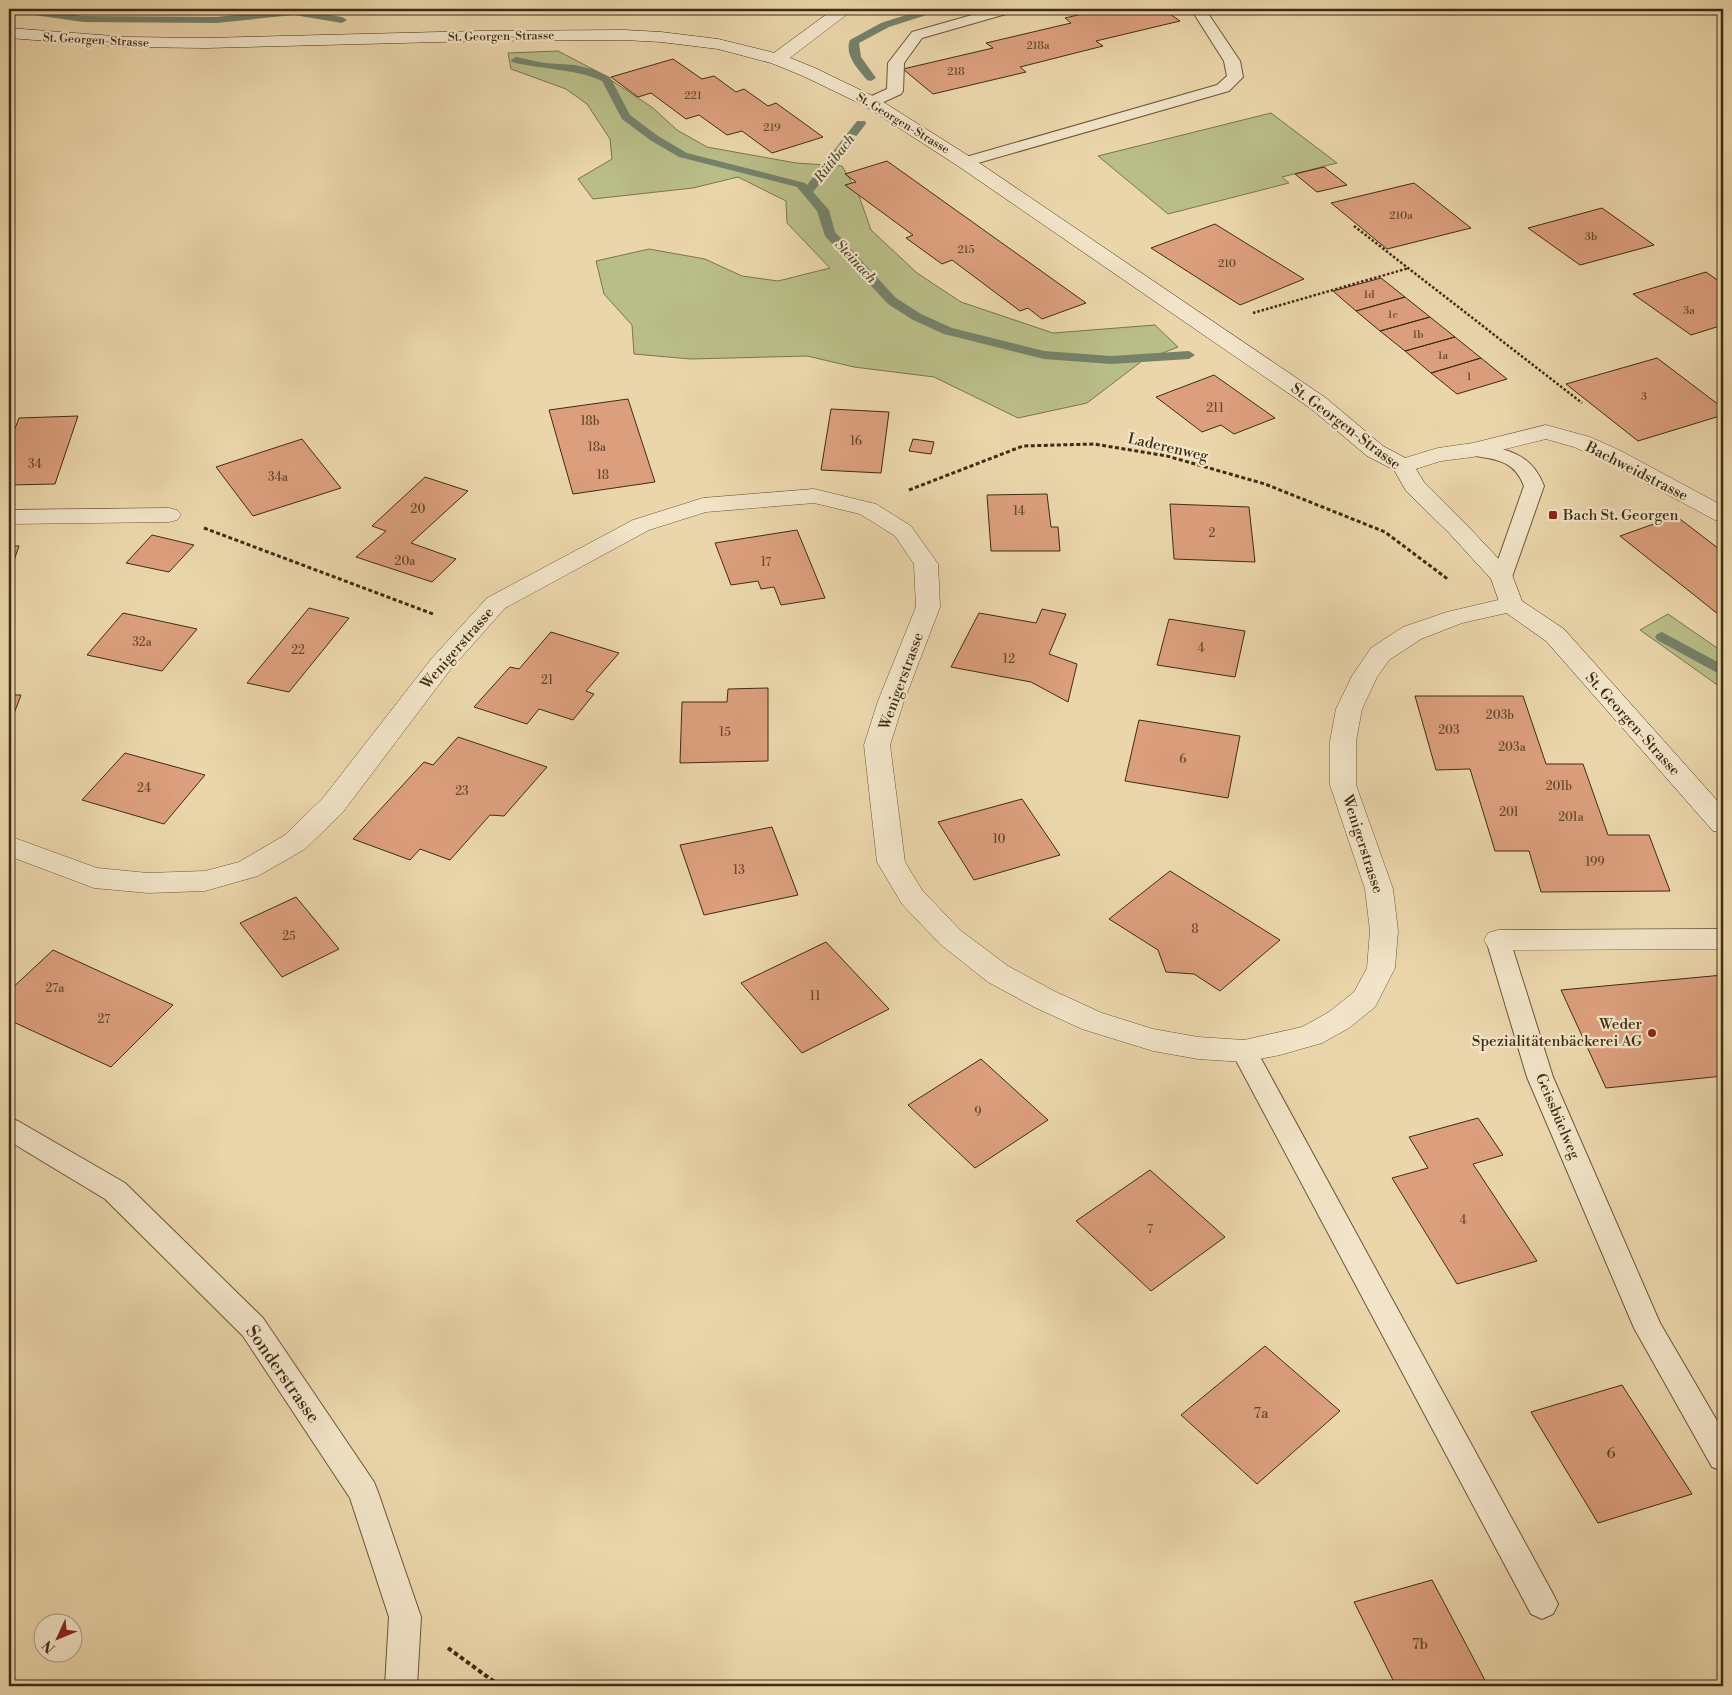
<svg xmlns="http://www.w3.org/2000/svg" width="1732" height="1695" viewBox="0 0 1732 1695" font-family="'Libre Bodoni',serif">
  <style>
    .green { fill: #b9bd87; stroke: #7c744c }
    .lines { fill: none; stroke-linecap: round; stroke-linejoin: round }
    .stream { fill: #758169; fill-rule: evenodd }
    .building { fill: #dc9f7d; stroke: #3f2c12 }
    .lane-casing { stroke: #6a5638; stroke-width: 2 }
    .street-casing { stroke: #6a5638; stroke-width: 1 }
    .secondary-casing { stroke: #3f2c12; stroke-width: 1 }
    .path-far2 { stroke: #3f2c12; stroke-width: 2.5; stroke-dasharray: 2.5 2; stroke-linecap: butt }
    .path-far1 { stroke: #3f2c12; stroke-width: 3; stroke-dasharray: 4 2.5; stroke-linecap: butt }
    .path { stroke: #3f2c12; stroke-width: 4; stroke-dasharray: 4.5 3; stroke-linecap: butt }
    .lane { fill: #f2e4c8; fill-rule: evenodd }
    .street { fill: #f2e4c8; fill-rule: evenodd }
    .secondary { fill: #f2e4c8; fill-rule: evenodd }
    .poi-dot { fill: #8f2418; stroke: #f2e4c8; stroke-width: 2 }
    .labels { text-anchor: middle; stroke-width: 4.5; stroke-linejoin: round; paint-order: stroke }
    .far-number-label { font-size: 11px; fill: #66492d }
    .far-street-label { font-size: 12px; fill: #3f2c12; stroke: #f2e4c8 }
    .number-label { font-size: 12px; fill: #66492d }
    .far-water-label { font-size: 14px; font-style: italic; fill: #51482f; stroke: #f2e4c8 }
    .street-label { font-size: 15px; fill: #3f2c12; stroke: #f2e4c8 }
    .poi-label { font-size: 15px; fill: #3f2c12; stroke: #f2e4c8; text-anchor: start }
    .near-number-label { font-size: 15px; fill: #66492d }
    .near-street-label { font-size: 18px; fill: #3f2c12; stroke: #f2e4c8 }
  </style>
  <rect width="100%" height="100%" fill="#ebd6ab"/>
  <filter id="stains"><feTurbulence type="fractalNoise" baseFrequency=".004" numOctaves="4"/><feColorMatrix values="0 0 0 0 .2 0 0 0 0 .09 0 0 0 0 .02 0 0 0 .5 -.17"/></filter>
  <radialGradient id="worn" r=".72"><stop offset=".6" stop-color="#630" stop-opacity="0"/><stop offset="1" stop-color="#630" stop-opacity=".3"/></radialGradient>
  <path class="green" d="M558,51L602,74L653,108L677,130L707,147L796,163L842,166L858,193L871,230L917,273L961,302L1053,333L1155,325L1178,347L1142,361L1087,403L1018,418L934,377L854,367L807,356L691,359L634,354L632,325L604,294L596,261L649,249L705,259L742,276L778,281L830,268L787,223L786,201L738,177L693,188L593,199L578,179L612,159L610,139L587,104L566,89L511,69L508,53Z
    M1271,113L1337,163L1282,177L1289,183L1168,214L1098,156Z
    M1668,614L1723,652V689L1640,630Z"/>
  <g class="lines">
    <path class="stream" d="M9,9H33L83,16L216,17L294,9L342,17L347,20L342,23L294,15L216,23L83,22L13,12Z
      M925,9H940L939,11L889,27L859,43L861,57L876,78L871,81L867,80C858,69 844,55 850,40L881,23Z
      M516,57L544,63L575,65L595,70L610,77L630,115L658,136L687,153L805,183L807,185L857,121H865L866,123L865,125L813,192L829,210L835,232L896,298L921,314L952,328L1044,351L1111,356L1189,351L1195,355L1189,359L1111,364L1044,359L944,334L913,320L888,304L825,236L817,211L797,187L679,157L650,140L622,119L602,81C574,68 542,70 512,62L511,60Z
      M1662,632L1723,665V676L1657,640L1655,637L1657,634Z"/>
  </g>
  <path class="building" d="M1104,9H1163L1180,21L1096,41L1103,46L1020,67L1026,72L933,94L903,69L993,48L986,43L1071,23L1065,18Z
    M673,59L702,79L714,76L736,92L744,89L768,106L776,103L823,137L772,153L742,131L727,135L699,115L686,119L651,93L638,97L611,77Z
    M887,161L1086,303L1042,319L1028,308L1020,311L952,260L942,264L906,238L913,235L845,185L856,182L845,174Z
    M1324,167L1347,185L1317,192L1295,174Z
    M1414,183L1471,228L1387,249L1331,203Z
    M1602,208L1654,245L1580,265L1528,228Z
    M1215,224L1304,279L1240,305L1151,248Z
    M1706,272L1723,284V325L1691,335L1633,294Z
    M1381,278L1405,297L1356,311L1333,291Z
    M1405,297L1430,317L1380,331L1356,311Z
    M1430,317L1455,337L1405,351L1380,331Z
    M1455,337L1481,358L1431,373L1405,351Z
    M1481,358L1507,379L1457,394L1431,373Z
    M1657,358L1723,408V415L1638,441L1566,384Z
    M1214,375L1275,418L1234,434L1221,425L1202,432L1156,397Z
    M628,399L655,482L573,494L549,410Z
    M831,409L889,412L881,473L821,470Z
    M78,416L55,484L9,485V444L19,418Z
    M302,439L341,488L253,516L216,467Z
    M913,439L934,442L931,454L909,451Z
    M425,477L468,491L411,543L456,559L432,582L356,557L386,531L372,526Z
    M1047,494L1051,527H1058L1060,551H991L987,495Z
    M1170,504L1249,507L1255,562L1174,559Z
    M1676,516L1723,552V618L1620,536Z
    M797,530L825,598L781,605L774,587L761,589L758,581L731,585L715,543Z
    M152,535L194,545L169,572L126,563Z
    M9,546H19L9,575Z
    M309,608L349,618L289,692L247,683Z
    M1042,609L1066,614L1049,654L1077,664L1068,702L1031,682L951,667L979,613L1036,623Z
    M123,613L197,629L162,671L87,655Z
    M1169,619L1245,631L1235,677L1157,665Z
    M551,632L619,653L586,691L594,694L573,720L539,709L527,724L474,707L510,667L519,669Z
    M768,688V761L680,763L682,702H727L728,689Z
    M9,695H21L9,727Z
    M1415,696H1523L1546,764H1583L1608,835H1649L1670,891L1541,892L1529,851H1495L1470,769L1436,770Z
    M1139,720L1240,736L1228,798L1125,781Z
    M458,737L547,767L504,816L490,815L450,860L420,849L410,860L353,839L424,762L433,765Z
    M125,753L205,775L164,824L82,800Z
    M1022,799L1060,855L974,880L938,822Z
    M772,827L798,895L704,915L680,845Z
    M1170,871L1280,940L1220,991L1194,974L1166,972L1158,950L1109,919Z
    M296,897L339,949L282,977L240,923Z
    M826,942L889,1009L802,1053L741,983Z
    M53,950L173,1005L111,1067L9,1020V991Z
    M1723,975V1076L1606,1088L1561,990Z
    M981,1059L1048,1120L975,1168L908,1105Z
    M1478,1118L1503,1155L1473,1164L1537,1261L1457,1284L1392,1178L1428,1168L1409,1137Z
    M1150,1170L1225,1237L1151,1291L1076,1221Z
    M1265,1346L1340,1411L1257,1484L1181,1415Z
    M1622,1385L1692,1494L1598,1523L1531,1412Z
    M1432,1580L1488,1686H1396L1354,1602Z"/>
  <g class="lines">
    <g class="lane-casing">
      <path id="lane" d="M993,9H1015L1013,12L922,38L904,63L903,91L901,94L877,105H865L863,102L865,99L887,89L888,63L912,32Z
        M1191,9H1205L1240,61L1243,77L1229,91L971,165H959L957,162L959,159L1217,85L1227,76L1224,61Z
        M1473,444C1506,449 1531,452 1544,486L1512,577L1509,582L1502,583L1495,582L1492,577L1524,486C1513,457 1492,460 1466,454L1463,450L1466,446Z
        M1498,931L1507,934L1510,940L1553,1077L1660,1323L1723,1431V1471L1712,1467L1634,1328L1527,1077L1486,940L1489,934Z
        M1244,1041L1253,1044L1553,1594L1558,1604L1553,1614L1542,1619L1531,1614L1231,1051L1235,1044Z
        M9,1118L18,1121L125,1183L263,1318L374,1482L378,1492L421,1617L417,1686H385L389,1617L350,1498L243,1336L105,1199L9,1141Z"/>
    </g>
    <g class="street-casing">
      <path id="street" d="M834,9H854L783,63L777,64L771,63L768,59L771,55Z
        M1546,425L1590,437L1621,451L1723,506V522L1715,520L1605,461L1574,447L1546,439L1473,457L1441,461L1403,473L1395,471L1392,466L1395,461L1438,448L1473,443Z
        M814,489L876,504L911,526L938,564L940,607L904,701L890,745L905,862L922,890L960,930L1008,966L1054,991L1102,1013L1153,1029L1198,1037L1244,1040L1302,1027L1329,1012L1354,992L1367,968L1370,931L1365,889L1330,785V741L1336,709L1352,676L1371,648L1403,627L1447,612L1511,597L1520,600L1523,605L1520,610L1462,623L1421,639L1389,660L1377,677L1362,709L1356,741V785L1393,889L1398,931L1395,968L1375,1007L1349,1028L1322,1043L1280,1055L1244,1062L1198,1059L1153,1051L1082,1029L1034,1007L988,982L940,944L902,904L877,862L864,745L878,701L916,607L914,564L895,536L860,514L814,503L706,512L649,530L505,608L450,670L343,812L305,849L258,876L205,891L148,893L94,888L9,856V836L97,868L148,873L205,871L239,862L285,835L323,798L432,658L487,598L633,520L703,498Z
        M169,508L177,510L181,515L177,520L169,522L9,524V510Z
        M1723,929V949L1498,950L1488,947L1484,940L1488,933L1498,930Z"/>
    </g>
    <g class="secondary-casing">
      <path id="secondary" d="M9,28L126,37L206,38L479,31L624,30L661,32L718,39L783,55L815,68L877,98L972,158L1326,398L1383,446L1411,461L1424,482L1465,523L1511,572L1522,601L1564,629L1723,807V833L1713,831L1546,641L1502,610L1491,579L1449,533L1406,491L1394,470L1367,456L1310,408L958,166L865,106L803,76L771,63L718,49L661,42L624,40L479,41L206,48L126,47L9,38Z"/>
    </g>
    <path class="path-far2" d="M1354,226L1582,403
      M1253,313L1409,268"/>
    <path class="path-far1" d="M909,490L1023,446L1094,444L1167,456L1265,484L1385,532L1449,580
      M204,528L433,614"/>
    <path class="path" d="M448,1648L500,1686"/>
    <use href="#lane" class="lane"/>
    <use href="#street" class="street"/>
    <use href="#secondary" class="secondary"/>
  </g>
  <g class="poi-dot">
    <rect x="1548" y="510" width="10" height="10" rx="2.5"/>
    <circle cx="1652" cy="1033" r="5"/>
  </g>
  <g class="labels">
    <g class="far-number-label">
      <text x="1038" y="49">218a</text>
      <text x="956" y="75">218</text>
      <text x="693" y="99">221</text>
      <text x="772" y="131">219</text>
      <text x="1401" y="219">210a</text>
      <text x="1591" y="240">3b</text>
      <text x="966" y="253">215</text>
      <text x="1227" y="267">210</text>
      <text x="1369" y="298">1d</text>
      <text x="1689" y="314">3a</text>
      <text x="1393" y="318">1c</text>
      <text x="1418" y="338">1b</text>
      <text x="1443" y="359">1a</text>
      <text x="1469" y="380">1</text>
      <text x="1644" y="400">3</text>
    </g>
    <g class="far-street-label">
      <text transform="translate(501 36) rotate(-1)" y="4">St. Georgen-Strasse</text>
      <text transform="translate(96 40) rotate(3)" y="4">St. Georgen-Strasse</text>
      <text transform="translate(903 123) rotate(31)" y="4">St. Georgen-Strasse</text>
    </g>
    <g class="number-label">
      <text x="1215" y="412">211</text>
      <text x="590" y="425">18b</text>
      <text x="856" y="445">16</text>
      <text x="597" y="451">18a</text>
      <text x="35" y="468">34</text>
      <text x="603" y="479">18</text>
      <text x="278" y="481">34a</text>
      <text x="418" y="513">20</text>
      <text x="1019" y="515">14</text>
      <text x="1212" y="537">2</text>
      <text x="405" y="565">20a</text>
      <text x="766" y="566">17</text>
      <text x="142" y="646">32a</text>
      <text x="1201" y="652">4</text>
      <text x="298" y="654">22</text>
      <text x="1009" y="663">12</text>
      <text x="547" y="684">21</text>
      <text x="1500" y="719">203b</text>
      <text x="1449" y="734">203</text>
      <text x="725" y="736">15</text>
      <text x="1512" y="751">203a</text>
      <text x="1183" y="763">6</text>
      <text x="1559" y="790">201b</text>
      <text x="144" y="792">24</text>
      <text x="462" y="795">23</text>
      <text x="1509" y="816">201</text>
      <text x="1571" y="821">201a</text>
      <text x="999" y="843">10</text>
      <text x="1595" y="866">199</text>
      <text x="739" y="874">13</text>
      <text x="1195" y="933">8</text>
      <text x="289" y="940">25</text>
      <text x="55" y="992">27a</text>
      <text x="815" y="1000">11</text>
      <text x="104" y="1023">27</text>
      <text x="978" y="1116">9</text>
      <text x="1463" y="1224">4</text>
      <text x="1150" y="1233">7</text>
    </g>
    <g class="far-water-label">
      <text transform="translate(834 158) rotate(-52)" y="5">Rütibach</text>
      <text transform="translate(856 261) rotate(47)" y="5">Steinach</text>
    </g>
    <g class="street-label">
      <text transform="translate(1346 426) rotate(37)" y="5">St. Georgen-Strasse</text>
      <text transform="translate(1168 447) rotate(13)" y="5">Laderenweg</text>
      <text transform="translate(1637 471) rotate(27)" y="5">Bachweidstrasse</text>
      <text transform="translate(457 648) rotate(-49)" y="5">Wenigerstrasse</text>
      <text transform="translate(901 681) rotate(-70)" y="5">Wenigerstrasse</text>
      <text transform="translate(1633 724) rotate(48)" y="5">St. Georgen-Strasse</text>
      <text transform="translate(1363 844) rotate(72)" y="5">Wenigerstrasse</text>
      <text transform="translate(1558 1116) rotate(67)" y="5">Geissbüelweg</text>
    </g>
    <g class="poi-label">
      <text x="1563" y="520">Bach St. Georgen</text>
      <text x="1642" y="1029" text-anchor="end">Weder<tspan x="1642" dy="17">Spezialitätenbäckerei AG</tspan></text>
    </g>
    <g class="near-number-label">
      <text x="1261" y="1418">7a</text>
      <text x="1611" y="1458">6</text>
      <text x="1420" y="1649">7b</text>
    </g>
    <g class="near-street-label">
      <text transform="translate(283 1374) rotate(55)" y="6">Sonderstrasse</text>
    </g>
  </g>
  <rect width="1732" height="1695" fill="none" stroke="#ebd6ab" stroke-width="30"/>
  <rect x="10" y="10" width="1712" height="1675" fill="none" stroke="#3f2c12" stroke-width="2.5"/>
  <rect x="15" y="15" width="1702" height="1665" fill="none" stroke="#3f2c12"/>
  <g transform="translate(58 1638) rotate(226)"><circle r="24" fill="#f2e4c8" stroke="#aa9a7f"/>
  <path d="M0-4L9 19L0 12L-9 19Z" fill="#8f2418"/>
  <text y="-8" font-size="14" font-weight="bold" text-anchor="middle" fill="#3f2c12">N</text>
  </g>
  <rect width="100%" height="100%" filter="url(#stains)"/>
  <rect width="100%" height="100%" fill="url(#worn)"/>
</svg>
